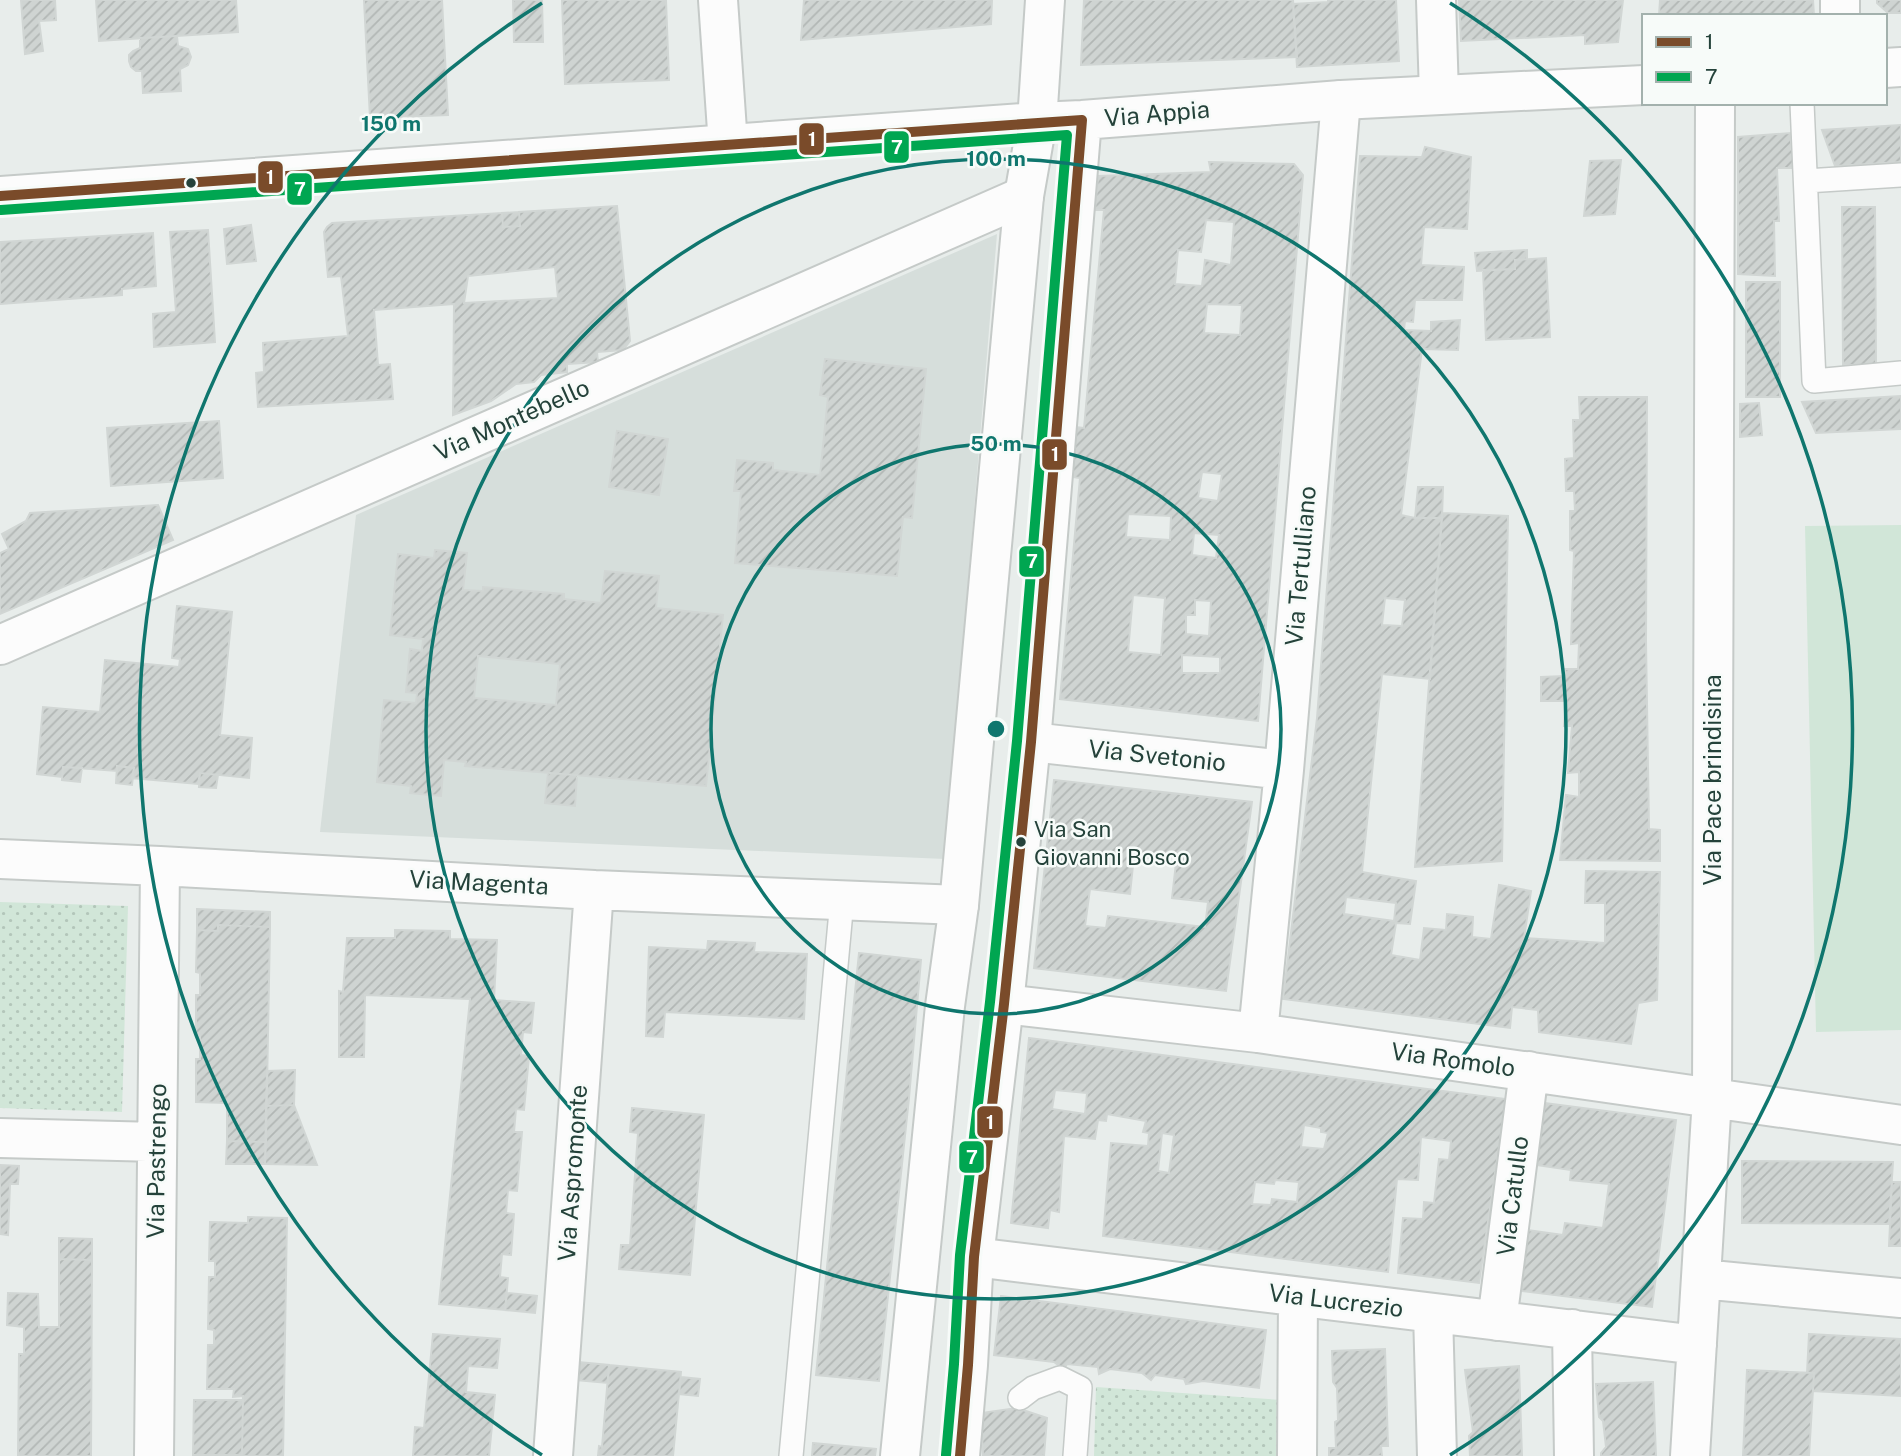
<svg xmlns="http://www.w3.org/2000/svg" width="1901" height="1456" viewBox="0 0 1901 1456" font-family="'Public Sans',sans-serif">
  <style>
    .built { fill: #d6dedb }
    .grass { fill: url(#grass-dots) }
    .garden { fill: #d1e6d8 }
    .building { fill: url(#building-hatch); stroke: #d1d6d4; stroke-width: 2; fill-rule: evenodd }
    .lines { fill: none; stroke-linecap: round; stroke-linejoin: round }
    .service-casing { stroke: #c5cac8; stroke-width: 26 }
    .minor-casing { stroke: #c5cac8; stroke-width: 42 }
    .tertiary-casing { stroke: #c5cac8; stroke-width: 42 }
    .service { stroke: #fcfcfc; stroke-width: 23 }
    .minor { stroke: #fcfcfc; stroke-width: 38 }
    .tertiary { stroke: #fcfcfc; stroke-width: 38 }
    .bus-1-casing { stroke: #f7fbf9; stroke-width: 16 }
    .bus-2-casing { stroke: #f7fbf9; stroke-width: 16 }
    .bus-1 { stroke: #7a4b2a; stroke-width: 10 }
    .bus-2 { stroke: #00a651; stroke-width: 10 }
    .ring { fill: none; stroke: #0f766e; stroke-width: 3.5 }
    .bus-dot { fill: #24423a; stroke: #f7fbf9; stroke-width: 2.5 }
    .labels { text-anchor: middle; stroke-width: 5; stroke-linejoin: round; paint-order: stroke }
    .bus-label { font-size: 22px; fill: #24423a; stroke: #f7fbf9; text-anchor: start }
    .street-label { font-size: 24px; fill: #24423a; stroke: #f7fbf9 }
    .centre { fill: #0f766e; stroke: #f7fbf9; stroke-width: 3.5 }
    .ring-label { font-size: 21px; text-anchor: middle; font-weight: bold; fill: #0f766e; stroke: #f7fbf9; stroke-width: 5; stroke-linejoin: round; paint-order: stroke }
    .line-badge { stroke: #f7fbf9; stroke-width: 2.5 }
    .badge-label { font-size: 19px; text-anchor: middle; font-weight: bold; fill: #fff }
  </style>
  <defs>
    <pattern id="grass-dots" width="8" height="8" patternUnits="userSpaceOnUse" patternTransform="scale(1.75)"><rect width="8" height="8" fill="#d1e6d8"/><path d="M2 2h.1M6 6h.1" fill="none" stroke="#b3c6ba" stroke-width="1.8" stroke-linecap="round"/></pattern>
    <pattern id="building-hatch" width="6" height="6" patternUnits="userSpaceOnUse" patternTransform="scale(1.75)"><rect width="6" height="6" fill="#cfd4d2"/><path d="M-1 1l2-2M0 6l6-6M5 7l2-2" fill="none" stroke="#b2b7b5"/></pattern>
  </defs>
  <rect width="100%" height="100%" fill="#e8edeb"/>
  <path class="built" d="M997,234L945,859L320,832L356,515Z"/>
  <path class="grass" d="M0,902L128,906L122,1112L0,1108Z
    M1096,1387L1281,1400V1456H1094Z"/>
  <path class="garden" d="M1901,525V1030L1816,1032L1805,526Z"/>
  <path class="building" d="M21,0H55L56,20L39,21L43,51L25,54Z
    M96,0H236L238,32L99,41Z
    M364,0H442L448,115L370,118Z
    M513,0H542L543,42H514Z
    M562,0H666L669,80L565,84Z
    M804,0H992L991,24L801,40Z
    M1084,0H1293L1297,57L1081,65Z
    M1328,0H1396L1399,61L1297,67L1293,4L1328,2Z
    M1459,0H1623L1618,42L1585,44V35L1461,41Z
    M1660,0H1813L1814,16H1659Z
    M1877,0H1901V13H1888L1877,3Z
    M177,36L178,46L188,49L191,57L188,65L180,69L181,91L143,93L142,71H136L131,67L129,61V55L133,51L140,48V38Z
    M1901,125V162L1835,166L1822,130Z
    M1791,133V149H1796L1795,168H1777L1779,221H1774L1775,276L1738,274V137Z
    M1425,147L1471,157L1467,229L1424,227L1421,265L1464,267L1462,300H1415L1413,322L1405,321L1404,330L1431,331V322L1460,320L1458,350L1422,349L1401,515L1415,518H1442L1430,679L1382,674L1362,872L1416,881L1410,924L1396,923L1391,955L1420,960L1424,928L1446,930L1447,914L1473,917L1472,937L1491,939L1499,885L1531,891L1524,938L1605,943V903H1585L1586,871L1660,872L1657,1000L1638,1003L1631,1044L1539,1032L1538,1010L1512,1007L1510,1028L1283,999L1317,718L1360,156L1422,157ZM1385,598L1405,600L1402,626L1382,625ZM1346,897L1396,903L1394,921L1344,914Z
    M1621,160L1615,214L1584,216L1590,161Z
    M1209,162L1294,164L1303,175L1258,721L1060,699L1080,478L1072,477L1076,427L1084,428L1104,210H1095L1098,176L1211,172ZM1206,220L1234,222L1231,265L1205,260L1202,286L1175,284L1178,250L1201,252ZM1207,304L1242,305L1240,335L1204,333ZM1202,472L1222,474L1218,501L1198,498ZM1128,514L1171,516L1170,540L1126,537ZM1194,533L1219,535L1216,558L1192,555ZM1133,595L1165,598L1161,655L1128,652ZM1195,600L1211,601L1209,636L1186,634V615H1195ZM1182,655L1220,657V673H1182Z
    M617,206L630,341L623,350L597,352L598,362L567,364V372L541,375L534,382L516,384L491,401L453,415L454,304L374,310L378,365L390,364L393,399L258,407L256,373L264,372L263,343L348,336L341,276L328,277L324,232L327,227L332,223L502,213L503,227L520,226L519,212ZM555,267L558,298L464,303L468,276Z
    M1842,207H1875L1876,365H1843Z
    M519,212L520,226L503,227L502,213Z
    M251,225L256,261L227,264L224,229Z
    M208,230L215,342L154,347L153,314L176,312L170,232Z
    M153,233L156,286L122,289V295L0,304V242Z
    M1527,250V259L1515,260V269L1477,271L1475,253Z
    M1546,258L1550,337L1486,340L1483,270L1515,269V260Z
    M1746,282H1780V397H1746Z
    M825,359L926,369L912,518L903,517L897,576L735,563L741,491H734L737,460L773,463V470L820,475L828,397L820,395Z
    M1901,396V429L1816,433L1802,402Z
    M1579,397H1647L1646,641L1649,829L1660,830V861L1560,860L1566,795L1579,797V772L1568,773L1572,726H1564L1566,701H1541V677L1566,676L1565,669H1578L1579,643L1571,644L1574,551L1570,550V511H1575L1574,491H1566L1565,459L1574,458L1573,420H1580Z
    M1759,403L1762,435L1740,437V404Z
    M219,421L223,478L111,486L107,428Z
    M617,431L668,439L659,495L609,487Z
    M1418,487H1443L1442,518H1415Z
    M158,505L173,540L0,614V553L9,549L2,534L26,521L30,513Z
    M1442,513L1508,516L1502,861L1415,867Z
    M435,550L467,553L463,590L483,591V587L564,594V599L601,603L605,571L659,576L656,608L723,615L706,786L465,766L466,762L444,760L441,796L410,793L411,786L377,782L384,700L416,703L417,693L406,692L410,649L422,651L423,639L390,635L398,554L434,558ZM478,656L560,664L556,705L474,698Z
    M177,606L232,612L220,735L252,738L249,778L200,773L198,784L132,778L134,768L117,766V771L63,767L62,777L37,774L43,707L100,712L105,660L179,667L180,659L172,658Z
    M117,766L134,768L132,785L116,783Z
    M63,767L82,768L80,782L62,780Z
    M200,773L218,775L216,788L199,787Z
    M548,773L577,775L575,806L545,803Z
    M1054,780L1252,802L1226,991L1034,968ZM1167,853L1177,854L1172,898L1208,902L1205,927L1108,916L1106,928L1085,926L1090,889L1130,894L1134,856L1166,860Z
    M197,909L270,912V927L218,925V931L197,930Z
    M218,925L270,927L266,1142L227,1141V1103L196,1102V1059H200V1036H196V995H200V973L196,972L197,930L218,931Z
    M395,930L450,931V939L497,940L494,1000L534,1003L531,1033L523,1032L521,1055L529,1056L524,1110L516,1109L514,1132H522L517,1191L508,1190L506,1213L514,1214L511,1255L502,1254L500,1277L508,1278L505,1310L439,1304L470,999L365,995L364,1057H339V991L343,992L347,938H395Z
    M708,941L755,943L754,952L807,954L804,1019L665,1012L663,1037L646,1036L649,947L707,950Z
    M859,953L921,960L909,1098L879,1381L816,1375Z
    M1029,1038L1506,1099L1479,1283L1398,1273L1403,1218L1423,1219L1424,1202L1434,1203L1439,1159L1449,1160L1451,1141L1421,1137L1418,1180L1397,1179L1388,1272L1103,1236L1111,1143L1148,1146L1149,1133L1143,1132L1146,1121L1107,1114L1106,1121L1098,1120L1095,1139L1064,1136L1059,1212L1050,1210L1048,1228L1011,1223ZM1055,1090L1087,1093L1085,1114L1052,1109ZM1304,1125L1321,1128V1132L1328,1133L1324,1149L1301,1147ZM1162,1133L1174,1135L1169,1173L1158,1171ZM1275,1180L1299,1182L1297,1202L1272,1199L1271,1205L1252,1204L1255,1182L1274,1184Z
    M295,1070L294,1105L266,1106L267,1071Z
    M1537,1102L1676,1120L1652,1307L1513,1290L1521,1229L1563,1235L1565,1223L1603,1228L1609,1184L1570,1180L1571,1170L1529,1164Z
    M294,1105L317,1165L265,1164L266,1106Z
    M632,1108L704,1115L690,1275L619,1269L621,1245H630L638,1133L630,1132Z
    M227,1141L266,1142L265,1164H226Z
    M1742,1161L1893,1162L1889,1224L1742,1223Z
    M0,1165L19,1166L18,1184H10L8,1235L0,1234Z
    M1892,1182H1901V1246H1889Z
    M248,1217L287,1218L283,1456H242L243,1396L233,1397L234,1389H207L208,1345H214V1330L208,1329L209,1277H215V1261H209L210,1222L248,1223Z
    M59,1238L92,1239V1260L59,1259Z
    M59,1259L92,1260L91,1456H18L19,1354H24V1327L7,1325L8,1293L38,1294L39,1327H59Z
    M507,1293L537,1296L535,1313L505,1310Z
    M1001,1296L1266,1330L1259,1388L1203,1381L1186,1384L1184,1379L1155,1375L1151,1380L1142,1373L1110,1369L1099,1374L1098,1367L1067,1364L1064,1369L1054,1362L994,1355Z
    M433,1334L500,1339L497,1368L468,1366L466,1392L495,1395L489,1456H413L415,1427L424,1428Z
    M1809,1334L1901,1339V1396L1813,1391L1814,1373H1807Z
    M1385,1349L1388,1446H1381L1382,1456H1329V1448H1336L1335,1422L1338,1420L1337,1388L1333,1382L1332,1351Z
    M578,1362L609,1365L608,1383L576,1380Z
    M609,1365L681,1372L673,1456H598L599,1446L602,1447Z
    M1519,1366L1522,1456H1470L1469,1436L1473,1432L1465,1370Z
    M1747,1370L1814,1373L1809,1456H1743Z
    M681,1377L700,1379L698,1396L679,1394Z
    M1653,1382L1656,1456H1601V1453L1606,1447L1603,1421L1599,1417L1596,1384Z
    M194,1400H243L242,1455H193Z
    M1017,1408L1047,1418L1044,1456H983L981,1413Z
    M813,1443L876,1449L875,1456H812Z"/>
  <g class="lines">
    <g class="service-casing">
      <path id="service" d="M1802,103L1814,381L1901,373
        M1806,181L1901,175
        M1020,1398L1033,1388L1060,1378L1080,1388L1075,1456
        M791,1456L842,900"/>
    </g>
    <g class="minor-casing">
      <path id="minor" d="M718,0L728,145
        M1436,0L1439,94
        M1840,0V16
        M1037,122L1045,0
        M0,645L1024,196
        M1031,742L1284,770
        M0,859L160,866L594,890L959,905
        M1004,1004L1258,1033L1901,1125
        M1258,1033L1284,770L1341,100
        M0,1138L157,1142
        M974,1257L1697,1345
        M1701,1279L1901,1298
        M1433,1313L1437,1456
        M1497,1321L1529,1071
        M1572,1329L1574,1456
        M154,1456L160,866
        M553,1456L594,890
        M1297,1456L1298,1297
        M1690,1456L1712,1098L1715,103"/>
    </g>
    <g class="tertiary-casing">
      <path id="tertiary" d="M1885,68L1901,67
        M0,196L1037,122L1082,120L1341,100L1644,85
        M900,1456L945,1006L959,905L1024,196L1037,122
        M960,1456L968,1365L974,1257L1004,1004L1031,742L1082,120"/>
    </g>
    <use href="#service" class="service"/>
    <use href="#minor" class="minor"/>
    <use href="#tertiary" class="tertiary"/>
    <g class="bus-1-casing">
      <path id="bus-1" d="M0,196L1082,120
        M960,1456L968,1365L974,1257L1004,1004L1031,742L1082,120"/>
    </g>
    <g class="bus-2-casing">
      <path id="bus-2" d="M1,210L1067,135L1017,741L990,1002L960,1255L954,1364L946,1455"/>
    </g>
    <use href="#bus-1" class="bus-1"/>
    <use href="#bus-2" class="bus-2"/>
  </g>
  <g class="ring">
    <circle cx="996" cy="729" r="285"/>
    <circle cx="996" cy="729" r="570"/>
    <path d="M542 1455A856 856 0 0 1 542 3M1450 3A856 856 0 0 1 1450 1455"/>
  </g>
  <g class="bus-dot">
    <circle cx="191" cy="183" r="6"/>
    <circle cx="1021" cy="842" r="6"/>
  </g>
  <g class="labels">
    <g class="bus-label">
      <text x="1034" y="837">Via San<tspan x="1034" dy="28">Giovanni Bosco</tspan></text>
    </g>
    <g class="street-label">
      <text transform="translate(1157 114) rotate(-5)" y="8">Via Appia</text>
      <text transform="translate(512 420) rotate(-24)" y="8">Via Montebello</text>
      <text transform="translate(1301 566) rotate(-85)" y="8">Via Tertulliano</text>
      <text transform="translate(1157 756) rotate(6)" y="8">Via Svetonio</text>
      <text transform="translate(1713 780) rotate(-90)" y="8">Via Pace brindisina</text>
      <text transform="translate(479 883) rotate(3)" y="8">Via Magenta</text>
      <text transform="translate(1453 1060) rotate(8)" y="8">Via Romolo</text>
      <text transform="translate(157 1161) rotate(-89)" y="8">Via Pastrengo</text>
      <text transform="translate(573 1173) rotate(-86)" y="8">Via Aspromonte</text>
      <text transform="translate(1513 1196) rotate(-83)" y="8">Via Catullo</text>
      <text transform="translate(1336 1301) rotate(7)" y="8">Via Lucrezio</text>
    </g>
  </g>
  <circle cx="996" cy="729" r="10" class="centre"/>
  <g class="ring-label">
    <text x="391" y="131">150 m</text>
    <text x="996" y="166">100 m</text>
    <text x="996" y="451">50 m</text>
  </g>
  <g class="line-badge">
    <rect x="798" y="122" width="27" height="34" rx="7" fill="#7a4b2a"/>
    <rect x="883" y="130" width="27" height="34" rx="7" fill="#00a651"/>
    <rect x="257" y="160" width="27" height="34" rx="7" fill="#7a4b2a"/>
    <rect x="286" y="172" width="27" height="34" rx="7" fill="#00a651"/>
    <rect x="1041" y="438" width="27" height="33" rx="7" fill="#7a4b2a"/>
    <rect x="1018" y="545" width="27" height="33" rx="7" fill="#00a651"/>
    <rect x="976" y="1105" width="28" height="34" rx="7" fill="#7a4b2a"/>
    <rect x="958" y="1140" width="27" height="34" rx="7" fill="#00a651"/>
  </g>
  <g class="badge-label">
    <text x="812" y="146">1</text>
    <text x="897" y="154">7</text>
    <text x="270" y="184">1</text>
    <text x="300" y="196">7</text>
    <text x="1055" y="461">1</text>
    <text x="1032" y="568">7</text>
    <text x="990" y="1129">1</text>
    <text x="972" y="1164">7</text>
  </g>
  <rect x="1642" y="14" width="245" height="91" fill="#f7fbf9" stroke="#a3b1ad" stroke-width="2"/>
  <rect x="1656" y="37" width="35" height="10" fill="#7a4b2a" stroke="#a3b1ad" stroke-width="2"/>
  <text x="1705" y="49" font-size="21" fill="#24423a">1</text>
  <rect x="1656" y="72" width="35" height="10" fill="#00a651" stroke="#a3b1ad" stroke-width="2"/>
  <text x="1705" y="84" font-size="21" fill="#24423a">7</text>
</svg>
